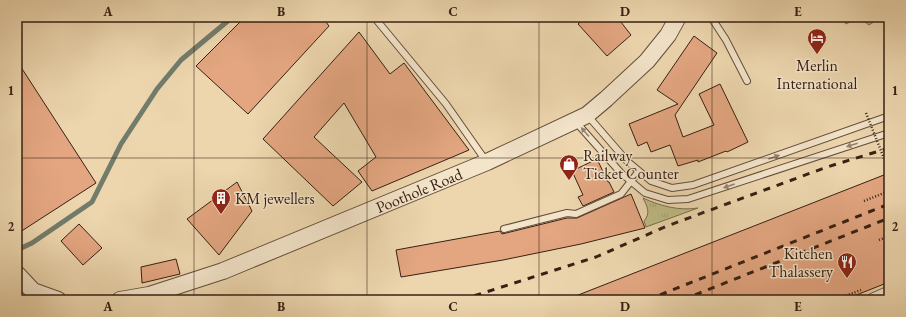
<svg xmlns="http://www.w3.org/2000/svg" width="906" height="317" viewBox="0 0 906 317" font-family="'EB Garamond',serif">
  <style>
    .grass { fill: url(#grass-tufts); stroke: #7b6e4c }
    .lines { fill: none; stroke-linecap: round; stroke-linejoin: round }
    .stream { stroke: #727c6b; stroke-width: 5 }
    .building { fill: #e3a681; stroke: #372013 }
    .service-casing { stroke: #644e3a; stroke-width: 8 }
    .minor-casing { stroke: #644e3a; stroke-width: 15 }
    .tertiary-casing { stroke: #644e3a; stroke-width: 18 }
    .path { stroke: #372013; stroke-width: 2.5; stroke-dasharray: 1 2; stroke-linecap: butt }
    .service { stroke: #f3e4ca; stroke-width: 6 }
    .minor { stroke: #f3e4ca; stroke-width: 13 }
    .tertiary { stroke: #f3e4ca; stroke-width: 16 }
    .rail { stroke: #372013; stroke-width: 3; stroke-dasharray: 7 7; stroke-linecap: butt }
    .path-bridge { stroke: #372013; stroke-width: 2.5; stroke-dasharray: 1 2; stroke-linecap: butt }
    .oneway { fill: #95826e }
    .grid { fill: none; stroke: #372013; stroke-width: 1; stroke-opacity: 0.55 }
    .labels { text-anchor: middle; stroke-width: 3; stroke-linejoin: round; paint-order: stroke }
    .poi-label { font-size: 16px; fill: #372013; stroke: #f3e4ca; text-anchor: start }
    .street-label { font-size: 16px; fill: #372013; stroke: #f3e4ca }
    .neatline { fill: none; stroke: #372013; stroke-width: 1.5 }
    .grid-label { font-size: 13px; text-anchor: middle; font-weight: bold; fill: #372013 }
  </style>
  <defs>
    <pattern id="grass-tufts" width="24" height="20" patternUnits="userSpaceOnUse"><rect width="24" height="20" fill="#bfbc85"/><path d="M3 7l-1-3M5 7V3M7 7l1-3M15 17l-1-3M17 17v-4M19 17l1-3" fill="none" stroke="#a5a172"/></pattern>
  </defs>
  <rect width="100%" height="100%" fill="#edd6ae"/>
  <filter id="stains"><feTurbulence type="fractalNoise" baseFrequency=".005" numOctaves="4"/><feColorMatrix values="0 0 0 0 .2 0 0 0 0 .09 0 0 0 0 .02 0 0 0 .5 -.17"/></filter>
  <radialGradient id="worn" r=".72"><stop offset=".6" stop-color="#630" stop-opacity="0"/><stop offset="1" stop-color="#630" stop-opacity=".3"/></radialGradient>
  <path class="grass" d="M842,17H881L869,25C859,17 856,19 846,24Z
    M643,198C660,206 679,211 698,208L646,227L644,221C651,213 647,206 643,198Z"/>
  <g class="lines">
    <path class="stream" d="M17,250L32,243L92,202L121,144L157,89L181,60L229,20L232,17"/>
  </g>
  <path class="building" d="M245,17H322L329,26L248,114L196,66Z
    M586,17H617L631,35L607,56L578,24Z
    M359,32L390,74L404,63L469,150L372,191L358,171L376,157L344,103L314,137L362,182L333,206L263,139Z
    M694,36L717,53L675,115L683,137L714,125L699,94L720,84L748,142L727,152L726,151L698,162V160L678,166L670,145L651,152L647,142L638,146L629,124L678,104L657,90Z
    M17,61L96,183L17,234Z
    M597,159L608,182H609L614,192L583,206L578,197L583,195L572,171Z
    M889,173V282L844,300H568V299Z
    M237,182L252,211L219,255L187,219Z
    M631,194L645,228L581,244L503,260L401,277L396,250L500,231L502,234L567,218H577Z
    M79,224L102,248L83,265L61,241Z
    M176,259L180,274L142,283L141,267Z"/>
  <g class="lines">
    <g class="service-casing">
      <path id="service" d="M374,17L446,104L486,161
        M711,17L726,40L747,81
        M588,116L627,161L651,181L672,188L693,185L889,116
        M575,121L621,173L645,193L668,200L688,199L889,133
        M504,229L567,213L576,214L621,194L639,171"/>
    </g>
    <g class="minor-casing">
      <path id="minor" d="M873,300L889,293"/>
    </g>
    <g class="tertiary-casing">
      <g id="tertiary">
        <path d="M17,274L33,291L58,300"/>
        <path id="s1" d="M120,300L149,295L223,271L487,162L587,115L606,99L647,61L668,35L678,17"/>
      </g>
    </g>
    <path class="path" d="M864,201L889,191
      M879,240L889,236
      M835,300L861,290"/>
    <use href="#service" class="service"/>
    <use href="#minor" class="minor"/>
    <use href="#tertiary" class="tertiary"/>
    <path class="rail" d="M461,300L596,257L667,226L827,167L889,148
      M647,300L889,204
      M682,300L889,218"/>
    <path class="path-bridge" d="M866,113L889,171"/>
  </g>
  <defs><path id="oneway-solid" d="M-6-.8H1V-3.2L6.5 0L1 3.2V.8H-6Z"/></defs>
  <g class="oneway">
    <use href="#oneway-solid" transform="translate(585 132) rotate(-131)"/>
    <use href="#oneway-solid" transform="translate(852 145) rotate(162)"/>
    <use href="#oneway-solid" transform="translate(774 157) rotate(-19)"/>
    <use href="#oneway-solid" transform="translate(729 186) rotate(161)"/>
  </g>
  <path class="grid" d="M194,17V300M367,17V300M539,17V300M712,17V300M17,158H889"/>
  <defs>
    <g id="hotel-pin" transform="scale(1)"><path d="M0 17L-7.5 6A9.5 9.5 0 1 1 7.5 6Z" fill="#8f2418" stroke="#f3e4ca"/><path d="M-6-4.5h1.5V1H6V5H4.5V3h-9V5H-6ZM-4 0a1.8 1.8 0 1 1 3.6 0ZM.5 0V-2.5h3Q6-2.5 6 0Z" fill="#fff"/></g>
    <g id="shop-pin" transform="scale(1)"><path d="M0 17L-7.5 6A9.5 9.5 0 1 1 7.5 6Z" fill="#8f2418" stroke="#f3e4ca"/><path d="M-5-2.5h2.3a2.7 3.5 0 0 1 5.4 0H5L5.5 6h-11ZM-1.5-2.5h3a1.5 2.3 0 0 0-3 0Z" fill="#fff"/></g>
    <g id="building-pin" transform="scale(1)"><path d="M0 17L-7.5 6A9.5 9.5 0 1 1 7.5 6Z" fill="#8f2418" stroke="#f3e4ca"/><path d="M-4-6H4V6H1V3H-1V6H-4ZM-2.5-4.3h1.7v1.8h-1.7ZM.8-4.3h1.7v1.8H.8ZM-2.5-1h1.7V.8h-1.7ZM.8-1h1.7V.8H.8Z" fill="#fff"/></g>
    <g id="restaurant-pin" transform="scale(1)"><path d="M0 17L-7.5 6A9.5 9.5 0 1 1 7.5 6Z" fill="#8f2418" stroke="#f3e4ca"/><path d="M-5-6h1v4h1v-4h1v4h1v-4h1v5L-1.5 .5V6h-2V.5L-5-1ZM5-6V6H3V1.5H1.5Q1.5-4 5-6Z" fill="#fff"/></g>
  </defs>
  <g fill-rule="evenodd">
    <use href="#hotel-pin" x="817" y="38"/>
    <use href="#shop-pin" x="569" y="164"/>
    <use href="#building-pin" x="221" y="198"/>
    <use href="#restaurant-pin" x="847" y="262"/>
  </g>
  <g class="labels">
    <g class="poi-label">
      <text x="817" y="71" text-anchor="middle">Merlin<tspan x="817" dy="18">International</tspan></text>
      <text x="583" y="161">Railway<tspan x="583" dy="18">Ticket Counter</tspan></text>
      <text x="235" y="204">KM jewellers</text>
      <text x="833" y="259" text-anchor="end">Kitchen<tspan x="833" dy="18">Thalassery</tspan></text>
    </g>
    <g class="street-label">
      <text dy="6" stroke="none"><textPath href="#s1" startOffset="319">Poothole Road</textPath></text>
    </g>
  </g>
  <rect width="906" height="317" fill="none" stroke="#edd6ae" stroke-width="44"/>
  <rect x="22" y="22" width="862" height="273" class="neatline"/>
  <g class="grid-label">
    <text x="108" y="16">A</text>
    <text x="281" y="16">B</text>
    <text x="453" y="16">C</text>
    <text x="625" y="16">D</text>
    <text x="798" y="16">E</text>
    <text x="11" y="95">1</text>
    <text x="895" y="95">1</text>
    <text x="11" y="231">2</text>
    <text x="895" y="231">2</text>
    <text x="108" y="311">A</text>
    <text x="281" y="311">B</text>
    <text x="453" y="311">C</text>
    <text x="625" y="311">D</text>
    <text x="798" y="311">E</text>
  </g>
  <rect width="100%" height="100%" filter="url(#stains)"/>
  <rect width="100%" height="100%" fill="url(#worn)"/>
</svg>
